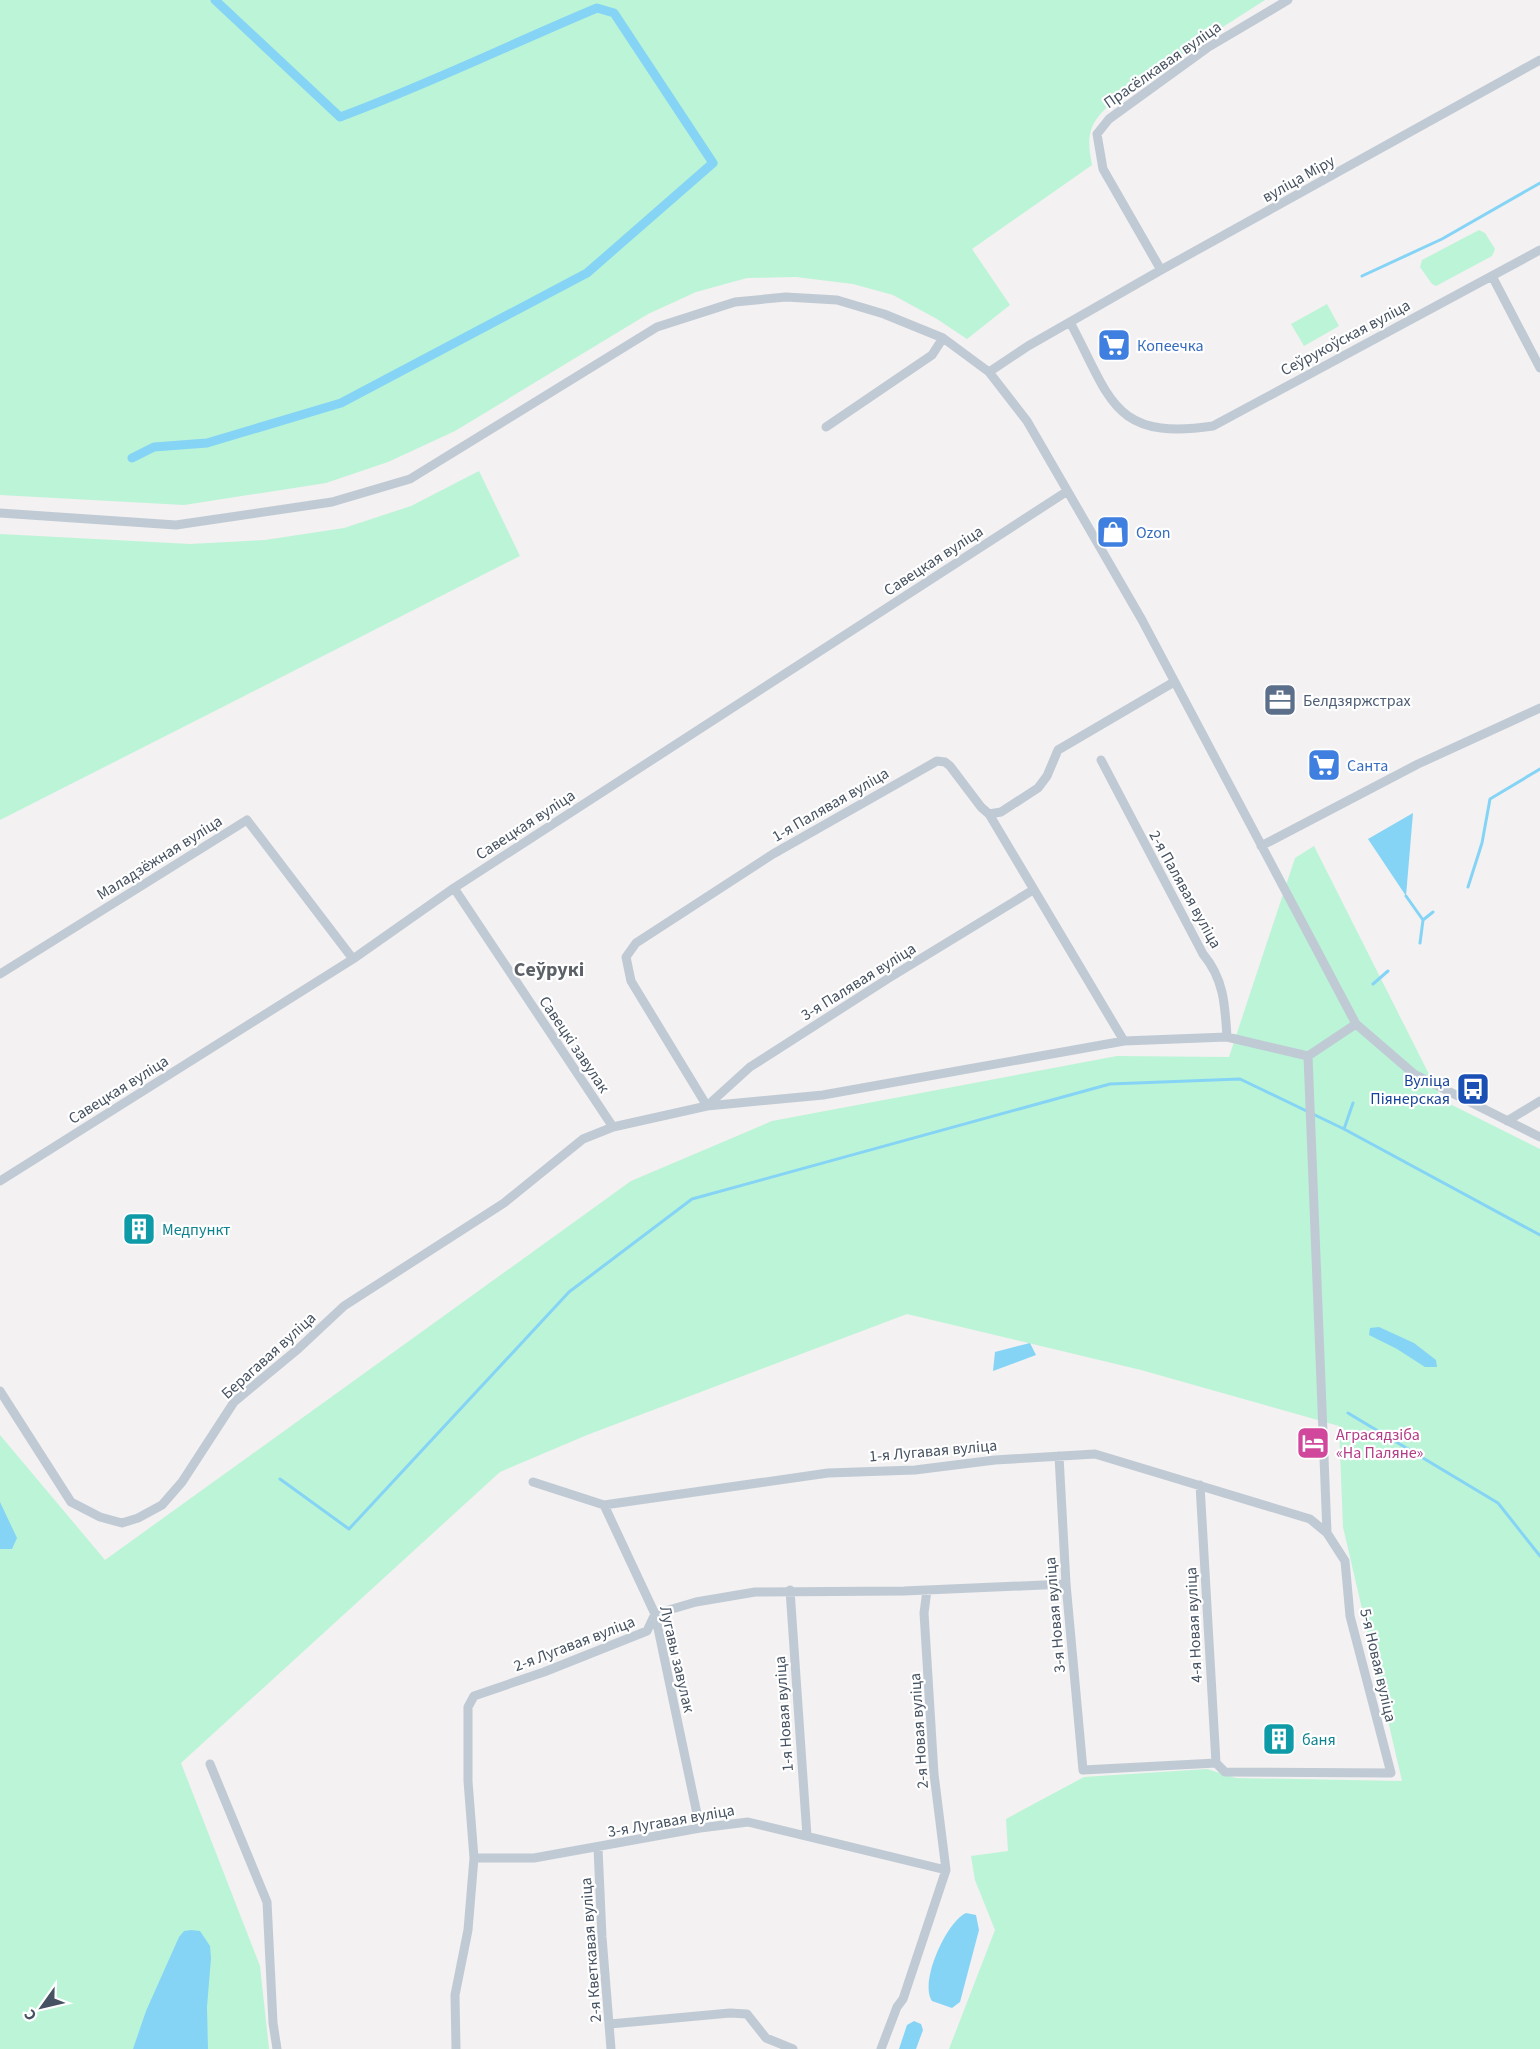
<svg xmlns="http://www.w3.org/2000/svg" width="1540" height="2049" viewBox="0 0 1540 2049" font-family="'Source Sans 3',sans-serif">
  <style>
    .green { fill: #bcf4d7 }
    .water { fill: #85d4f6 }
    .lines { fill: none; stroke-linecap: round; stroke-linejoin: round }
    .stream { stroke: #85d4f6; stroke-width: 3 }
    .canal { stroke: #85d4f6; stroke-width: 9 }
    .minor { stroke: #c0cad4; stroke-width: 9 }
    .labels { text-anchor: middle; stroke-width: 4.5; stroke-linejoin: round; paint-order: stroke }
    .street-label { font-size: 16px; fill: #465261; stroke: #fff }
    .shop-label { font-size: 16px; fill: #366cbe; stroke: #fff; text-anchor: start }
    .service-label { font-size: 16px; fill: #4e5e75; stroke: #fff; text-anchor: start }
    .transit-label { font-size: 16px; fill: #164399; stroke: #fff; text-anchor: end }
    .culture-label { font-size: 16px; fill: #0d838f; stroke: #fff; text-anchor: start }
    .hotel-label { font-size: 16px; fill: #b23c85; stroke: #fff; text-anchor: start }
    .quarter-label { font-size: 20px; font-weight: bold; fill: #5c6067; stroke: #fff }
  </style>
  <rect width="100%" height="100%" fill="#f3f1f1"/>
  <path class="green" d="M0,0H1265L1201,41L1108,106C1087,126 1087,138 1092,165L972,249L1010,305L967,339L937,319L893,295L853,284L796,277L747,278L696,292L648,314L455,431L388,462L326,483L184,505L0,495Z
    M1479,230L1485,233L1495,249L1492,256L1436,286L1432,284L1420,267L1422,260Z
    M1327,304L1339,326L1304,346L1291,324Z
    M479,471L520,556L0,820V534L190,544L265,540L344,528L411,506Z
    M1314,846L1442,1100L1540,1149V2049H949L995,1930L975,1880L971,1856L1008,1851L1006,1819L1084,1777L1207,1769L1236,1778L1402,1781L1343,1527L1339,1426L1141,1370L907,1314L587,1435L500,1472L181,1763L260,1966L269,2049H0V1435L105,1560L631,1181L772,1121L1117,1056L1229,1057L1295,858Z"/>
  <path class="water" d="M1413,813L1406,896L1368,839Z
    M1379,1327L1414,1343L1436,1360L1437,1367H1425L1397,1349L1369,1335L1370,1328Z
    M1030,1343L1036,1355L993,1371L995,1352Z
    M0,1502L17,1538L12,1549H0Z
    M966,1913L976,1915L979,1930L960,2002L952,2008L932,2001C919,1983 946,1922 966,1913Z
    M191,1930L200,1931L210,1946L211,1958L207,2007L208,2049H133L146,2011L179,1937L184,1931Z
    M914,2021L921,2024L923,2030L916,2049H899L907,2025Z"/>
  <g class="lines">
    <path class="stream" d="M1362,276L1442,239L1540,183
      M1468,887L1482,843L1490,799L1540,769
      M1406,896L1423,920L1420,943
      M1423,920L1433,912
      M1373,984L1388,971
      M1344,1129L1353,1103
      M1348,1413L1498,1503L1540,1556
      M280,1479L349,1529L569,1292L692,1199L1110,1084L1240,1079L1344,1129L1540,1235"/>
    <path class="canal" d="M132,458L154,447L207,443L341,403L587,273L713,163L614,13L597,8C511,44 427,85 340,117L215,0"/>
    <path class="minor" d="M1161,270L1103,169L1097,134L1109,119L1207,48L1288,0
      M1492,276L1540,368
      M1071,324C1111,399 1113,441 1213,426L1540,250
      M989,372L1028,346L1161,270L1540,60
      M826,427L932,355L943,338
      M0,513L176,525L332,502L410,479L657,327L735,302L786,297L837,300L884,314L943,338L989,372L1027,421L1142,620L1356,1024L1414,1074L1540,1137
      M1101,760L1203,954C1224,979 1225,1005 1227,1037
      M989,814L1124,1041
      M1261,846L1418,764L1540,708
      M454,888L613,1127
      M1033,890L889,978L750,1067L707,1106L631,981L626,957L636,943L773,854L937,761L945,762L950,766L981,807L989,814L1001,812L1038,788L1047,776L1058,750L1174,682
      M0,974L247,820L353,959
      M1507,1121L1540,1101
      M0,1181L353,959L454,888L1066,492
      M0,1391L71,1502L100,1517L122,1523L138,1518L162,1505L182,1482L234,1402L298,1349L344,1306L504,1203L583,1139L613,1127L707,1106L823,1095L1124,1041L1227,1037L1308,1056
      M533,1482L604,1505L828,1473L915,1470L995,1460L1095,1454L1310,1519L1327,1533L1345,1561L1350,1616L1391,1773L1225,1772L1216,1763L1083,1770L1066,1584L1059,1456
      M1200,1485L1216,1763
      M604,1505L655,1614L700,1828
      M1327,1533L1308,1056L1356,1024
      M790,1590L807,1836
      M927,1590L924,1613L934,1774L946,1870
      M210,1764L267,1902L273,2023L277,2049
      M598,1848L602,1937L611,2049
      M474,1858H534L700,1828L748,1822L946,1870L903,1999L897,2007L881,2049
      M610,2024L730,2013L747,2014L766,2038L793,2049
      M456,2049L455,1995L468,1930L474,1858L468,1781V1707L474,1696L544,1672L647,1631L655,1614L696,1602L755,1592L904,1591L1066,1584"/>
  </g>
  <defs>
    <g id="supermarket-square" transform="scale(1.725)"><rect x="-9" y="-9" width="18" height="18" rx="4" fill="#3f7fe0" stroke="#fff"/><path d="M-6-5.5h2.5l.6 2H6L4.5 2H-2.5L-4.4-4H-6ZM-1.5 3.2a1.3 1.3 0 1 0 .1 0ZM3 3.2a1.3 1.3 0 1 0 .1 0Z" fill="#fff"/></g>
    <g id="shop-square" transform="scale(1.725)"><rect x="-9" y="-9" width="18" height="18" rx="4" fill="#3f7fe0" stroke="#fff"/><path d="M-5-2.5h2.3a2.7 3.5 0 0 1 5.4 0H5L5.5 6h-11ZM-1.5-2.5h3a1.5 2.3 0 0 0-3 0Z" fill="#fff"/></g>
    <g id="office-square" transform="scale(1.725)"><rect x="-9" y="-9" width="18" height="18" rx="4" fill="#5c6f8a" stroke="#fff"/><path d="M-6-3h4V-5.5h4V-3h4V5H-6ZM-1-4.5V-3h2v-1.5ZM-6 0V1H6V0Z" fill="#fff"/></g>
    <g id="bus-square" transform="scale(1.725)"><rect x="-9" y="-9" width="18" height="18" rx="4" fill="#1a4fb4" stroke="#fff"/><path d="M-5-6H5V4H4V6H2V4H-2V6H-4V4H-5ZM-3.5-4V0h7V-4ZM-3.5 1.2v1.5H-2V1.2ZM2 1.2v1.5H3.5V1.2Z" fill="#fff"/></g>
    <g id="building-square" transform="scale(1.725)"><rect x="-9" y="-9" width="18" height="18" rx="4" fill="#0f9aa8" stroke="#fff"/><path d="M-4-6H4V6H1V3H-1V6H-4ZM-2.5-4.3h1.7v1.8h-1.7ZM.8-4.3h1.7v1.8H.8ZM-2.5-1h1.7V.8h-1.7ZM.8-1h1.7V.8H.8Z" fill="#fff"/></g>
    <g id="hotel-square" transform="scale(1.725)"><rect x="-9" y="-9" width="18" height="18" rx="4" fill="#d1479c" stroke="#fff"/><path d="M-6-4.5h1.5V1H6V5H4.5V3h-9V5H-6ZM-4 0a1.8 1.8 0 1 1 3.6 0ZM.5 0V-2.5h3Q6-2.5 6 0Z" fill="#fff"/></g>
  </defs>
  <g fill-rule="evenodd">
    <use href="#supermarket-square" x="1114" y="345"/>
    <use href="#shop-square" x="1113" y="532"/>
    <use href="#office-square" x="1280" y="700"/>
    <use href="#supermarket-square" x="1324" y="765"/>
    <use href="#bus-square" x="1473" y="1089"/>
    <use href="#building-square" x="139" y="1229"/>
    <use href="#hotel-square" x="1313" y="1443"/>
    <use href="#building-square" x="1279" y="1739"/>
  </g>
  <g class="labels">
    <g class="street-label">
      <text transform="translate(1162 64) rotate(-35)" y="6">Прасёлкавая вуліца</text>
      <text transform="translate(1298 178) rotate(-29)" y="6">вуліца Міру</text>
      <text transform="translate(1345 337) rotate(-28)" y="6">Сеўрукоўская вуліца</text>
      <text transform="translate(933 560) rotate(-33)" y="6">Савецкая вуліца</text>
      <text transform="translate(830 804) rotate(-30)" y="6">1-я Палявая вуліца</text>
      <text transform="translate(525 824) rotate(-33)" y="6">Савецкая вуліца</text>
      <text transform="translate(159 857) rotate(-32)" y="6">Маладзёжная вуліца</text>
      <text transform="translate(1186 889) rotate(61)" y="6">2-я Палявая вуліца</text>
      <text transform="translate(858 981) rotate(-32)" y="6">3-я Палявая вуліца</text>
      <text transform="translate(575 1044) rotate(56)" y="6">Савецкі завулак</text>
      <text transform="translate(118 1089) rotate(-32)" y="6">Савецкая вуліца</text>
      <text transform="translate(268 1355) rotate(-42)" y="6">Берагавая вуліца</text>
      <text transform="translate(933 1450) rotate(-5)" y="6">1-я Лугавая вуліца</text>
      <text transform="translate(1054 1615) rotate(-95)" y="6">3-я Новая вуліца</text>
      <text transform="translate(1193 1625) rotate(-93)" y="6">4-я Новая вуліца</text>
      <text transform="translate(574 1643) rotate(-21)" y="6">2-я Лугавая вуліца</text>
      <text transform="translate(678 1659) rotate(77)" y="6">Лугавы завулак</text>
      <text transform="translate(1379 1665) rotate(77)" y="6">5-я Новая вуліца</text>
      <text transform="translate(783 1714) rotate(-94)" y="6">1-я Новая вуліца</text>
      <text transform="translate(918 1731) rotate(-94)" y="6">2-я Новая вуліца</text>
      <text transform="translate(671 1820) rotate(-10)" y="6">3-я Лугавая вуліца</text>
      <text transform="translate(590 1950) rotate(-94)" y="6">2-я Кветкавая вуліца</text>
    </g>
    <g class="shop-label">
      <text x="1137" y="351">Копеечка</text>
      <text x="1136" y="538">Ozon</text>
      <text x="1347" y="771">Санта</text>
    </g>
    <g class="service-label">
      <text x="1303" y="706">Белдзяржстрах</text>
    </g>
    <g class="transit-label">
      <text x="1450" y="1086">Вуліца<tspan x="1450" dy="18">Піянерская</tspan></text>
    </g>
    <g class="culture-label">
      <text x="162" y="1235">Медпункт</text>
      <text x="1302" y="1745">баня</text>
    </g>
    <g class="hotel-label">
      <text x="1336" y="1440">Аграсядзіба<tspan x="1336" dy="18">«На Паляне»</tspan></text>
    </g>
    <g class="quarter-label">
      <text x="549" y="976">Сеўрукі</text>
    </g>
  </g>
  <g transform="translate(42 2007) rotate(236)" stroke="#ffffff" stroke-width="4.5" paint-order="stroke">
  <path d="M0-4.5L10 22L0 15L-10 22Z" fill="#465261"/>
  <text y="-9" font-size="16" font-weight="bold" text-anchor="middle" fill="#465261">С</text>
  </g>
</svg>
